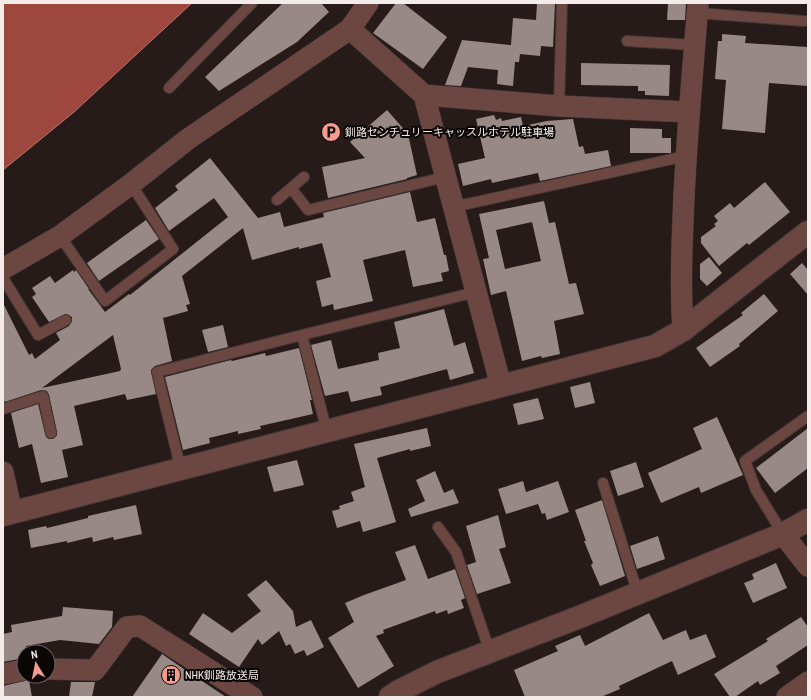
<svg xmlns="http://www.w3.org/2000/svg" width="811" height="700" viewBox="0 0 811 700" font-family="'Archivo Narrow','Noto Sans JP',sans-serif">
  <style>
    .water { fill: #9e473e; stroke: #b87872 }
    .building { fill: #988987; fill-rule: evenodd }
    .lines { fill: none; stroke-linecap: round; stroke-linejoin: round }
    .service-casing { stroke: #433836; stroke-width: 12 }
    .minor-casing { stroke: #433836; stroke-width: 22 }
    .tertiary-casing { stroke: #433836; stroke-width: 24 }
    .service { stroke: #6c4641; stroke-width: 10 }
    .minor { stroke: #6c4641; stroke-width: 21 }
    .tertiary { stroke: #6c4641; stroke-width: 22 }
    .labels { text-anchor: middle; stroke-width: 4; stroke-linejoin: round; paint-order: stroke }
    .poi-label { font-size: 11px; fill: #f4ecea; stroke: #0b0706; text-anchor: start }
  </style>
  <rect width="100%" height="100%" fill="#261b19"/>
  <path class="water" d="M3,3H192L74,112L3,170Z"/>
  <path class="building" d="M283,3H321L329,12L297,42L219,91L205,77Z
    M396,3H403L447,37L423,69L373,33Z
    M537,3H555L553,47L541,46L540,56L520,54L519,62H515L513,86L497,84L498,70L468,67L461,86L445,85L462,40L511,45L513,18L536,20Z
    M668,3H686L685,20H667Z
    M722,34L746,36L745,43L808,47V86L769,83L765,133L722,129L726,80L715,79L718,41H722Z
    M581,63L670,65L669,96L645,95V91H638V86L581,85Z
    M387,110L408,134L417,175L407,178V179L328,198L322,167L365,158L350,142Z
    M494,115L496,120L501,118L502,121L521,117L523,126L547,121L573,119L579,147L583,146L585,154L608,150L611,166L540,181L538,173L492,183L491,179L463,186L458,164L485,158L476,119Z
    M630,128L662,129V138H671V153H630Z
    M210,158L258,218L280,212L284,227L324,217L323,213L410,192L417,222L435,218L444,255H446L449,271L441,273L443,281L413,287L405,250L363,260L373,301L334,310L333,304L322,307L316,281L331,277L322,243L299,249V247L252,260L243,228L182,276L190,304L186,305L188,311L163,318L172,361L155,366L151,370L156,394L127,400L125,394L74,406L83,445L62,450L68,477L41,483L32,444L19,448L11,413L38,404L46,437L49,439H53L57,435V432L49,395L47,391L41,390L5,402L3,399V303L29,355L32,353L35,359L60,340L56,333L69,326L72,321V317L66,314L49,322L32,297L36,294L32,288L50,276L55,283L73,270L74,272L76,270L89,289H88L105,312L129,294L130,295L228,217L214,198L169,231L155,208L178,190L175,186ZM113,335L121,369L120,371L42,388Z
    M765,182L790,212L749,245L747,243L719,266L701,243V237L716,226L714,224L718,221L714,216L730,203L734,208Z
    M544,201L549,223L555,222L569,284L576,283L584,314L554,321L560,354L542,358L541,356L522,361L506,291L491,295L483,259L489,258L479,214ZM532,222L541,261L505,269L496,230Z
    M146,220L159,239L99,281L87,263Z
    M709,257L722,273L707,286L700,279V264Z
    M802,263L808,270V295L790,274Z
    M764,294L778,311L739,344L740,346L710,367L696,348L743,315L741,313Z
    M444,309L454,346L465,342L474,373L450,380L447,369L380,387L382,395L351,402L348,391L325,396L311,345L331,340L338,369L379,360L378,353L400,348L394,322Z
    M223,325L228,347L208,352L202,330Z
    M299,348L312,400H310L313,414L260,426L261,429L238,434V431L209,438L210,443L183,450L165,377L231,360L232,361L265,353L266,356Z
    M590,382L595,403L575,408L570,387Z
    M538,398L544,419L518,425L513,404Z
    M717,417L743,475L701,493L699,487L661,503L648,473L702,449L693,428Z
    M427,428L431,446L410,451V449L377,458L396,522L363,532L360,521L337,528L332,511L340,509L339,506L354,501L351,492L365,487L354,444Z
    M808,428V468L775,493L756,468Z
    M297,460L304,485L274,492L267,467Z
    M636,462L644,487L618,496L610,471Z
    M435,471L444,493L453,489L459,503L411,517L408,509L425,501L416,480Z
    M523,481L526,492L558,481L569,512L547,520L545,513L542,514L538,504L506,514L498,489Z
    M602,500L625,576L600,586L591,565L593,563L584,541H586L575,510Z
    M136,505L142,534L114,540L113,537L93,542L92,537L67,543V541L31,548L28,530L46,526L47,528L88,518V516Z
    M498,515L506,547L499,549L511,583L477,594L467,565L476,562L466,526Z
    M658,536L665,559L637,569L630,546Z
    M415,545L428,579L455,569L465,598L461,600L464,608L448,614L447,610L436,614L435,611L383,630L384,633L376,636L394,666L358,688L328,638L354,622L345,603L364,595L406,580L395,552Z
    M776,563L787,588L753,603L744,583L754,579L752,574Z
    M266,580L293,611L296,627L311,620L324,647L307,656L304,650L295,654L290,644L286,646L279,631L262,645L258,639L239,667L189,634L203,613L232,633L261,611L247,595Z
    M63,607L113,611L112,627L99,644L60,640L26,646L27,652H23L24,658L3,662V634L12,632L11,625L62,616Z
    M649,613L663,640L686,630L690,640L706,634L716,657L678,675L672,661L619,686L620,689L601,697H525L514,670L558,651L555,646L580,635L585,646Z
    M801,617L808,627V645L776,666L780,673L760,685L758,681L735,697H730L714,674L768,641L766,639Z
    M162,654L178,665L226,697H132Z
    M29,680L32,697H3V686Z
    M71,682H95L92,697H69Z"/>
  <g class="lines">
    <g class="service-casing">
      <path id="service" d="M697,13L804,21
        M627,41L694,45
        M169,88L252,3
        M559,106L562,3
        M291,188L308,210L445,177
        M277,200L304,177
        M453,207L686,156
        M60,236L105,301L173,249L131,184
        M3,278L38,335L66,320
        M302,335L327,432
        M3,409L43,396L51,433
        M181,470L157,372L302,335L476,292
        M603,483L638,594
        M438,527L456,552L490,652
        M783,534L756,490L745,461L808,416"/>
    </g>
    <g class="minor-casing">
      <path id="minor" d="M350,29L424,95L501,386
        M424,95L559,106L689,112
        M3,269L60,236L131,184L188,139L350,29L368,3
        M683,330C680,286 682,241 684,197C687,132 693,68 698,3
        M3,472L12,513
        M783,534L808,566
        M48,669L95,670L127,627L140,626L252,697
        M3,674L24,670
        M787,697L808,682"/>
    </g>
    <g class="tertiary-casing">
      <path id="tertiary" d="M3,515L655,346L683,330L808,232
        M390,697L399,691L437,672L582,616L783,534L808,520"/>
    </g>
    <use href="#service" class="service"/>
    <use href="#minor" class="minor"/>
    <use href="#tertiary" class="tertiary"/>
  </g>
  <defs>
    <g id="parking-disc" transform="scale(1)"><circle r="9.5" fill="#f59c91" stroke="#0b0706"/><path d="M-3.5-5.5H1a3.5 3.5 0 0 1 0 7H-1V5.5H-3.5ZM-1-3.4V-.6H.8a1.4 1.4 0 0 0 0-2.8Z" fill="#111"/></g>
    <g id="building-disc" transform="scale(1)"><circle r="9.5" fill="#f59c91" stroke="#0b0706"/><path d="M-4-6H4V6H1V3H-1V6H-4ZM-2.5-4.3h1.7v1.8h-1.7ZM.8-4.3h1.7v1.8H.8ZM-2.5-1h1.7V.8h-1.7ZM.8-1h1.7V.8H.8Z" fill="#111"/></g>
  </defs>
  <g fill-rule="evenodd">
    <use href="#parking-disc" x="331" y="132"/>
    <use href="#building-disc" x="171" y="675"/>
  </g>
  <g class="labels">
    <g class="poi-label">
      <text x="345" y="136">釧路センチュリーキャッスルホテル駐車場</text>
      <text x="185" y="679">NHK釧路放送局</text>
    </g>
  </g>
  <rect width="811" height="700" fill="none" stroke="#f4ecea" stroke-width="8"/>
  <g transform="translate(36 664) rotate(350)"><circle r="19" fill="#0b0706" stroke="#686361"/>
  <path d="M0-3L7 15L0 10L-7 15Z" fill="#f59c91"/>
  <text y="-6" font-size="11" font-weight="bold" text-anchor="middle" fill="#f4ecea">N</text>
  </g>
</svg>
